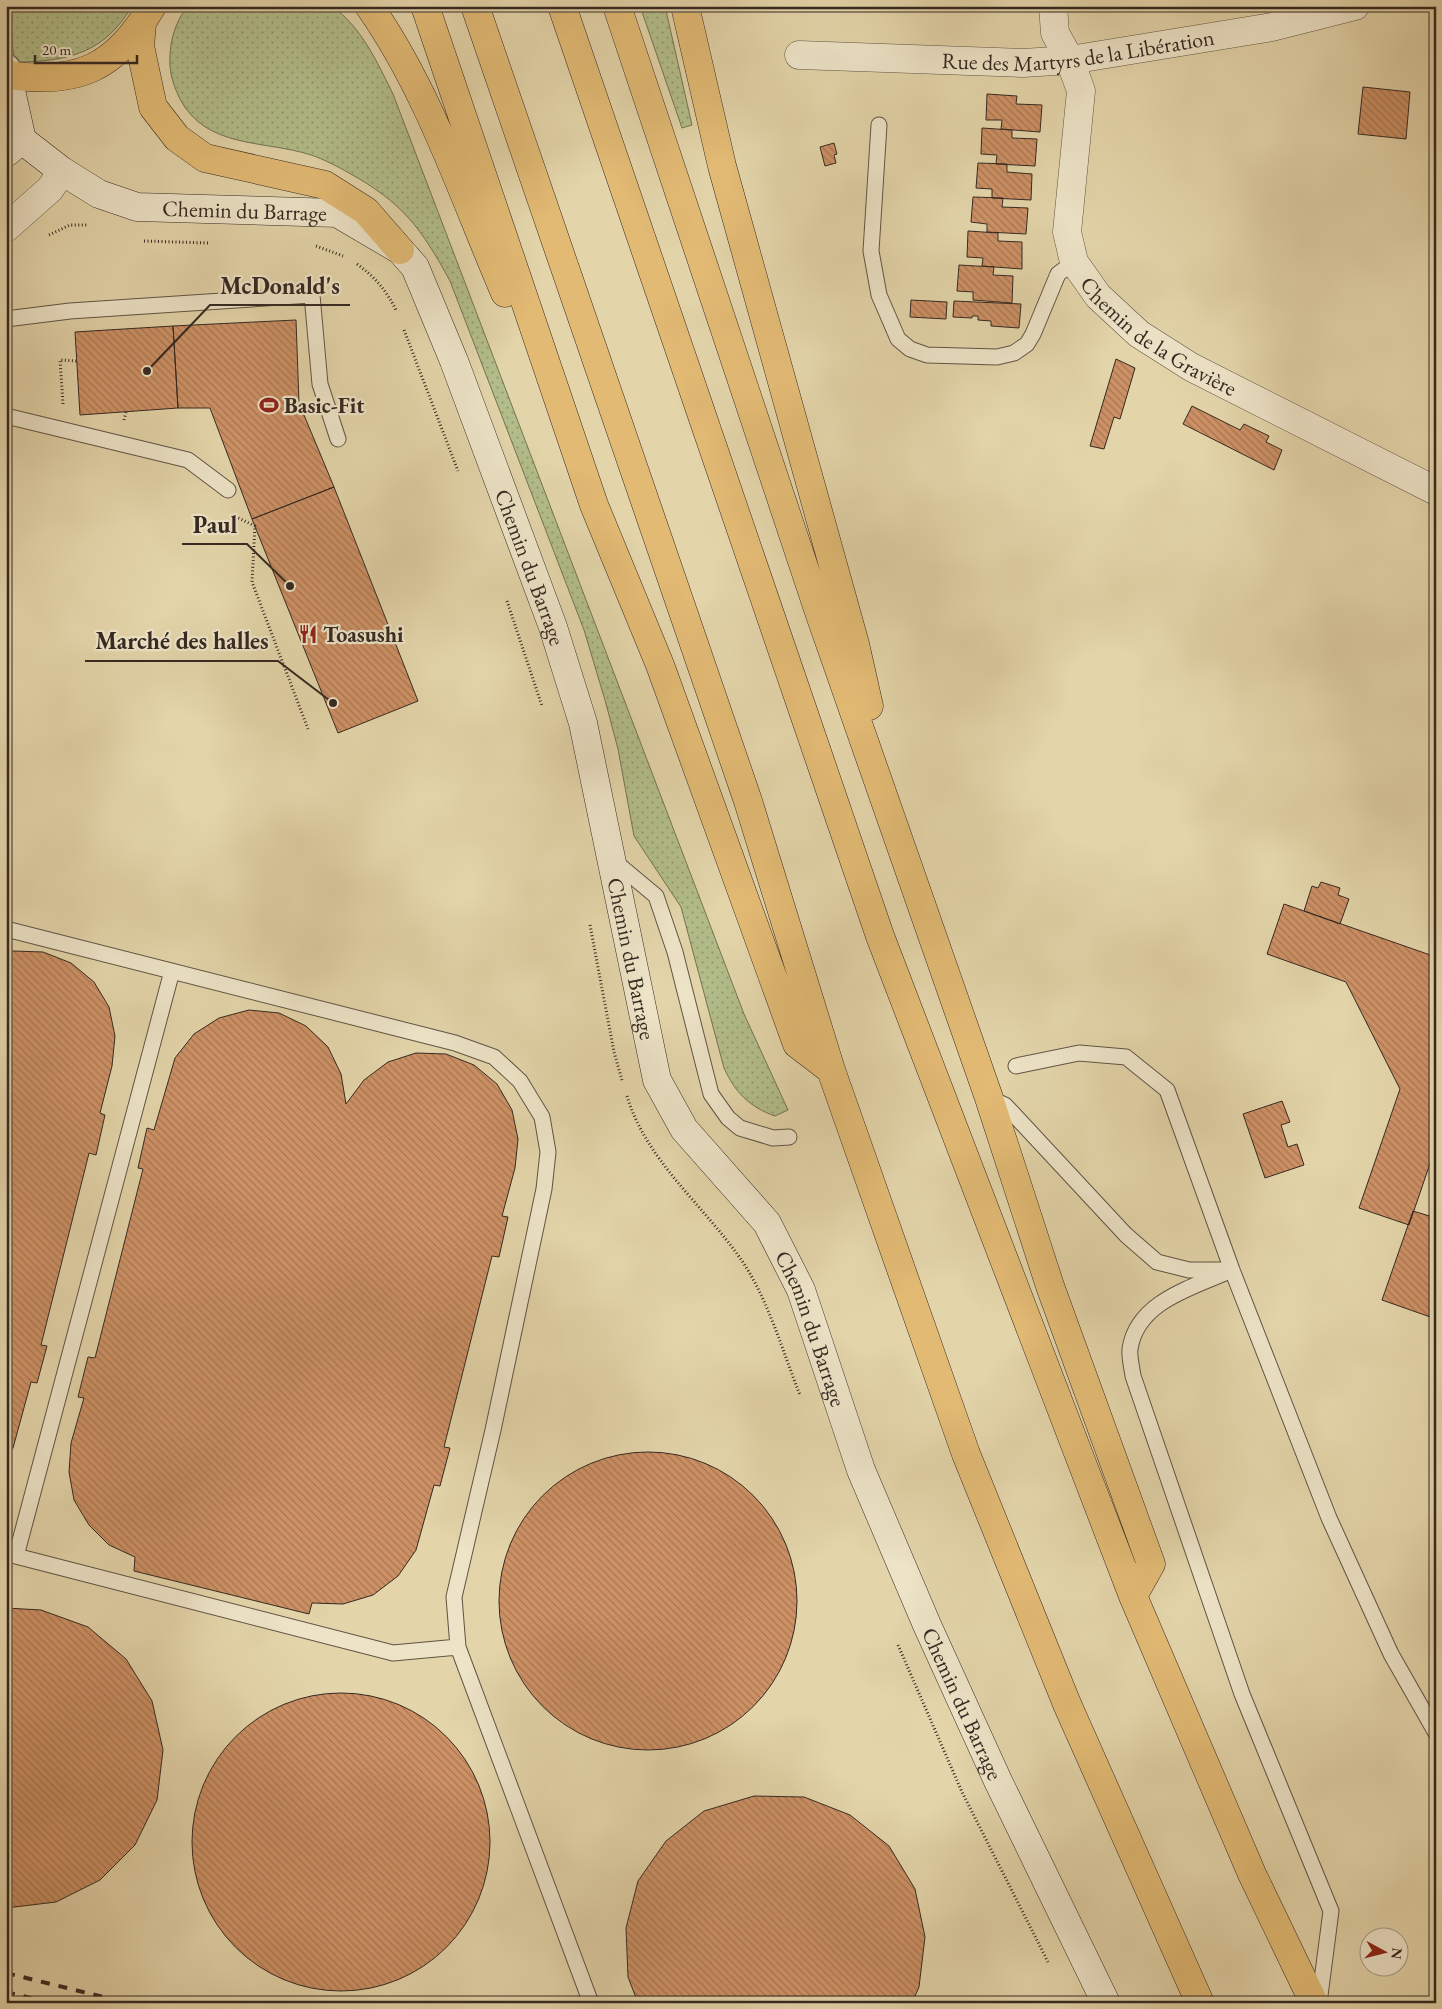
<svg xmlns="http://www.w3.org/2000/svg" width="1442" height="2009" viewBox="0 0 1442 2009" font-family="'EB Garamond',serif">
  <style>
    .grass { fill: url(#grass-dots); stroke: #747356 }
    .building { fill: url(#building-back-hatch); stroke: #352922 }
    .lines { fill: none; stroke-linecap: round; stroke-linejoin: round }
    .lane-casing { stroke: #605444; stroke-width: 17 }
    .street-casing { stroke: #605444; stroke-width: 29 }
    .secondary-casing { stroke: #352922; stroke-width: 29 }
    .highway-casing { stroke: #352922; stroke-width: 29 }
    .path { stroke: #352922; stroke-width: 3; stroke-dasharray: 1 2.5; stroke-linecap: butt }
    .lane { stroke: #ede3c7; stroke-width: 15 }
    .street { stroke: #ede3c7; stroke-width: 28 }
    .secondary { stroke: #ede3c7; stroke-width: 28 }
    .highway { stroke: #e2ba74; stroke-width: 28 }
    .rail { stroke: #352922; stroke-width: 4; stroke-dasharray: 9 9; stroke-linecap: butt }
    .labels { text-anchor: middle; stroke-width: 4.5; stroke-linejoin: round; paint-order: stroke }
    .street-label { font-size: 22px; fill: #352922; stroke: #ede3c7 }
    .poi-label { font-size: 22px; font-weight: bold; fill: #352922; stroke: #ede3c7; text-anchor: start }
    .leader { fill: none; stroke: #352922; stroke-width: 2 }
    .callout-dot { fill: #352922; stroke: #ede3c7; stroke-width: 2 }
    .callout-label { font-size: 24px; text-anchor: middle; font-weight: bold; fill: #352922; stroke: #ede3c7; stroke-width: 4.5; stroke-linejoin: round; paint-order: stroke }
  </style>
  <defs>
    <pattern id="grass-dots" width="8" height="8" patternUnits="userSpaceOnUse" patternTransform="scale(1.25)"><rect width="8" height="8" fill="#b2bd89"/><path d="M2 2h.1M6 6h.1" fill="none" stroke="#929a70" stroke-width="1.8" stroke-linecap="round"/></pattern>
    <pattern id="building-back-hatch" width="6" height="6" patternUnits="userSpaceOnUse" patternTransform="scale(1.25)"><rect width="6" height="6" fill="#cd9165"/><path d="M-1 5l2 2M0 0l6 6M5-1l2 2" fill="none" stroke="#a77653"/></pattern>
  </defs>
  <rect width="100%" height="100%" fill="#e3d4a9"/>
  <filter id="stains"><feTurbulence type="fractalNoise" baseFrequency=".004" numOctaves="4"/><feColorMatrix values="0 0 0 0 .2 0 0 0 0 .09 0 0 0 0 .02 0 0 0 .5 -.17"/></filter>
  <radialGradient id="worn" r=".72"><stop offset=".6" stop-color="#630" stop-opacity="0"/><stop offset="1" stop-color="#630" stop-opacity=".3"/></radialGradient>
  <path class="grass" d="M6,6H132C106,51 71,61 21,62L14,56Z
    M188,6H332C362,28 377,62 393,94L744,1014L788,1110L775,1116C749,1107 735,1092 724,1068L681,907L634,836L618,749L605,700L584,630L450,281C421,228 403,203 349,173C337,166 323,159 311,155C265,140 206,149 180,99C175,89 171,78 170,66C169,44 174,23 188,6Z
    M640,6H665L692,125L682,128Z"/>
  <path class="building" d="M1363,87L1410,92L1406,139L1358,134Z
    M987,94L1017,96L1016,104L1042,105L1040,132L1001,129L1002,120H986Z
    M982,128L1012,130V138L1037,139L1035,166L996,164L997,155L981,154Z
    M834,143L837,154L834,155L836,163L825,166L820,147Z
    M978,163L1007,164V172L1032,174L1031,200L992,198V189L976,188Z
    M973,197L1003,198L1002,207L1028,208L1026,234L987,232V224L971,222Z
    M968,231L998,233V241L1022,242V269L982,266L983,258L967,257Z
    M959,265L994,267L993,275L1013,276L1012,303L973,300V292L957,291Z
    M911,300L947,302L946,319L910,317Z
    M954,301L1021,304L1019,328L991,326V321L978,320V316H972V318L953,317Z
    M296,320L299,403L334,487L252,519L210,408H178L173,326Z
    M173,326L178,408L80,415L75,332Z
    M1116,359L1135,368L1120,419L1114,417L1104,449L1090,446Z
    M1192,406L1240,430L1244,424L1269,436L1266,442L1282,450L1274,470L1183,424Z
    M334,487L418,701L338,733L252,519Z
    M1321,882L1340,888L1338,895L1349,899L1340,924L1304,911L1312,886L1318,888Z
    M1284,904L1436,957V1146L1409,1225L1359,1208L1400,1089L1346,982L1267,954Z
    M13,951L43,952L71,963L94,982L109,1007L115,1036L112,1066L100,1113L105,1115L96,1155L89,1153L41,1345L47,1346L37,1383L31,1382L13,1448L6,1458V953Z
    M249,1010L279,1013L306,1026L328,1047L341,1074L346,1104L364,1080L388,1062L416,1053L446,1054L474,1065L497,1084L512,1110L518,1139L515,1168L502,1216L508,1217L499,1257L492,1256L444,1447L450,1448L440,1486L434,1485L416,1550L398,1576L373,1595L343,1604L312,1603L309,1614L134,1571L135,1557L109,1545L89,1525L74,1500L69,1472L71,1443L84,1398L78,1397L88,1357L95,1358L143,1169L138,1168L147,1128L154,1130L175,1058L194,1034L219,1018Z
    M1282,1101L1290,1122L1281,1125L1288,1147L1297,1144L1304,1165L1265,1178L1243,1114Z
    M1413,1211L1436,1218V1319L1382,1300Z
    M499 1601a149 149 0 1 1 298 0a149 149 0 1 1-298 0Z
    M6,1608L41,1610L88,1627L126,1659L152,1701L163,1750L157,1800L135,1845L100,1880L56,1902L6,1908Z
    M192 1842a149 149 0 1 1 298 0a149 149 0 1 1-298 0Z
    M754,1796L804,1797L850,1815L889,1846L915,1889L925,1937L919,1987L912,2003H638L628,1977L626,1928L638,1881L666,1841L704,1811Z"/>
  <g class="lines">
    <g class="lane-casing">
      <path id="lane" d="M879,125L871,251L879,295L898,339L910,349L927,355L997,357L1014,353L1027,344L1033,334L1058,274L1074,262
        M6,319L70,311L312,295L320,384L338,439
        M6,416L188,460L228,490
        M614,861L656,896L675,952L711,1094L728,1118L740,1128L773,1138L789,1137
        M6,929L455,1043L494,1057L520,1081L542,1117L548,1152L544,1189L493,1430L454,1597L458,1647L591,2003
        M1016,1066L1079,1053L1126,1057L1167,1090L1232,1270L1329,1518L1391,1654L1436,1733
        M989,1098L1005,1105L1126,1235L1157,1262L1189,1270H1226
        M1232,1270C1194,1287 1137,1301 1130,1349C1129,1357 1132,1368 1133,1376L1242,1694L1331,1911L1319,2003
        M8,1554L393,1653L458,1647
        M16,1556L172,971"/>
    </g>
    <g class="street-casing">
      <g id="street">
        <path id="s1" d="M1053,6L1055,33L1070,60L1081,91L1067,232L1074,262L1098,296L1139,334L1191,367L1436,491"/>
        <path id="s2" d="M799,55L1023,63L1070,60L1272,27L1355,6"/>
        <path d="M6,153L22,140"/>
        <path d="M6,228L50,189L62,171"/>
      </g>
    </g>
    <g class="secondary-casing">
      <g id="secondary">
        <path d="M6,68L22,140"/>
        <path id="s3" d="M6,122L22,140L62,171L99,194L137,207L337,213L400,250L415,267L454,361L553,627L583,723L657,1080L684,1129L767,1223L801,1290L861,1470L927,1625L998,1781L1106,2003"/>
      </g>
    </g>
    <g class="highway-casing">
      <path id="highway" d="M369,6C429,91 464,198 505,293
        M425,6L594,505L660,665L797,1044L831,1070
        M475,6L748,801L831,1070L966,1454L1067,1704L1200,2003
        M562,6L880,936L1133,1596L1252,1874L1314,2003
        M617,6L820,615L989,1098L1050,1286L1151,1564L1133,1596
        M685,6L722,166L855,644L869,706
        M142,24L140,46L153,107L177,138L205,158L325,185L366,211L400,250
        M8,75C78,85 116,68 152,6"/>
    </g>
    <path class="path" d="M49,235L70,225H88
      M144,241L208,243
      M316,246L343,256
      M357,264C375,277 386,290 396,310
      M404,330L458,471
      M63,404L60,360L77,361
      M124,420L126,412
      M232,515L255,526L252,582L308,729
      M507,601L542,706
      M590,925L614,1052L622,1080
      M627,1096C646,1160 703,1205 740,1258C768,1298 782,1350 800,1395
      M898,1645L962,1792L1048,1962"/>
    <use href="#lane" class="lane"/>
    <use href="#street" class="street"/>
    <use href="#secondary" class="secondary"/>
    <use href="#highway" class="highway"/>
    <path class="rail" d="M6,1973L128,2003
      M6,1992L51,2003"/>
  </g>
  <defs>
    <g id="stadium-bare" transform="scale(1.5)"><path d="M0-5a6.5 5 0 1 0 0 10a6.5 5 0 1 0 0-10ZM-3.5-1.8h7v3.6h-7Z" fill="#8f2418" stroke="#ede3c7" stroke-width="2.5" paint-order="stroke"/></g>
    <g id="restaurant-bare" transform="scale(1.5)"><path d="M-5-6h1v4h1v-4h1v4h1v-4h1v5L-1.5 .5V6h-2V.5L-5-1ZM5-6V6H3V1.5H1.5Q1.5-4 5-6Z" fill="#8f2418" stroke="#ede3c7" stroke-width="2.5" paint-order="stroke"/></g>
  </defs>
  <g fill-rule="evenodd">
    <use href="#stadium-bare" x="269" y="405"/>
    <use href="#restaurant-bare" x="308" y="634"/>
  </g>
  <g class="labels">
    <g class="street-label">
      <text dy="8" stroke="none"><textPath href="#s2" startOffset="280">Rue des Martyrs de la Libération</textPath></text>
      <text dy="8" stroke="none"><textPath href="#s3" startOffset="266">Chemin du Barrage</textPath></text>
      <text dy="8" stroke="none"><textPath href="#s1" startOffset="378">Chemin de la Gravière</textPath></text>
      <text dy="8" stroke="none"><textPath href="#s3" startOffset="776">Chemin du Barrage</textPath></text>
      <text dy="8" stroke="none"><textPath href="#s3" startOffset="1181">Chemin du Barrage</textPath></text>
      <text dy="8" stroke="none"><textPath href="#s3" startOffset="1601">Chemin du Barrage</textPath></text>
      <text dy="8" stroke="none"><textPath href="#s3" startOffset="2006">Chemin du Barrage</textPath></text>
    </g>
    <g class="poi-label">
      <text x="284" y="413">Basic-Fit</text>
      <text x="323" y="642">Toasushi</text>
    </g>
  </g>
  <path class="leader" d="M147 371L210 305H350M290 586L247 544H182M333 703L278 661H85"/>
  <g class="callout-dot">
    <circle cx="147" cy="371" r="5"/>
    <circle cx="290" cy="586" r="5"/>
    <circle cx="333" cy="703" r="5"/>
  </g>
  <g class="callout-label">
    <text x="280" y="294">McDonald's</text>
    <text x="215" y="533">Paul</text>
    <text x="182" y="649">Marché des halles</text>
  </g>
  <rect width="1442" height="2009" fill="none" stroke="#e3d4a9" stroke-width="25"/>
  <rect x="8" y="8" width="1427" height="1994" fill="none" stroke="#352922" stroke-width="2.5"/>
  <rect x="12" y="12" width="1417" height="1984" fill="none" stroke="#352922"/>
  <g transform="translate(1384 1952) rotate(97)"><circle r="24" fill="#ede3c7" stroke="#a39985"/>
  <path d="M0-4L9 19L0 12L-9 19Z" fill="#8f2418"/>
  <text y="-8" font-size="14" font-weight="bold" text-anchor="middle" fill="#352922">N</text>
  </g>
  <path d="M35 55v8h102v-8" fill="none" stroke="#352922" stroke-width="2.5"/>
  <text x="42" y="55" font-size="15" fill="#352922" stroke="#ede3c7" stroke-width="4" paint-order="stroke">20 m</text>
  <rect width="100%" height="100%" filter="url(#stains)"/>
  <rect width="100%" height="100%" fill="url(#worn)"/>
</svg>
